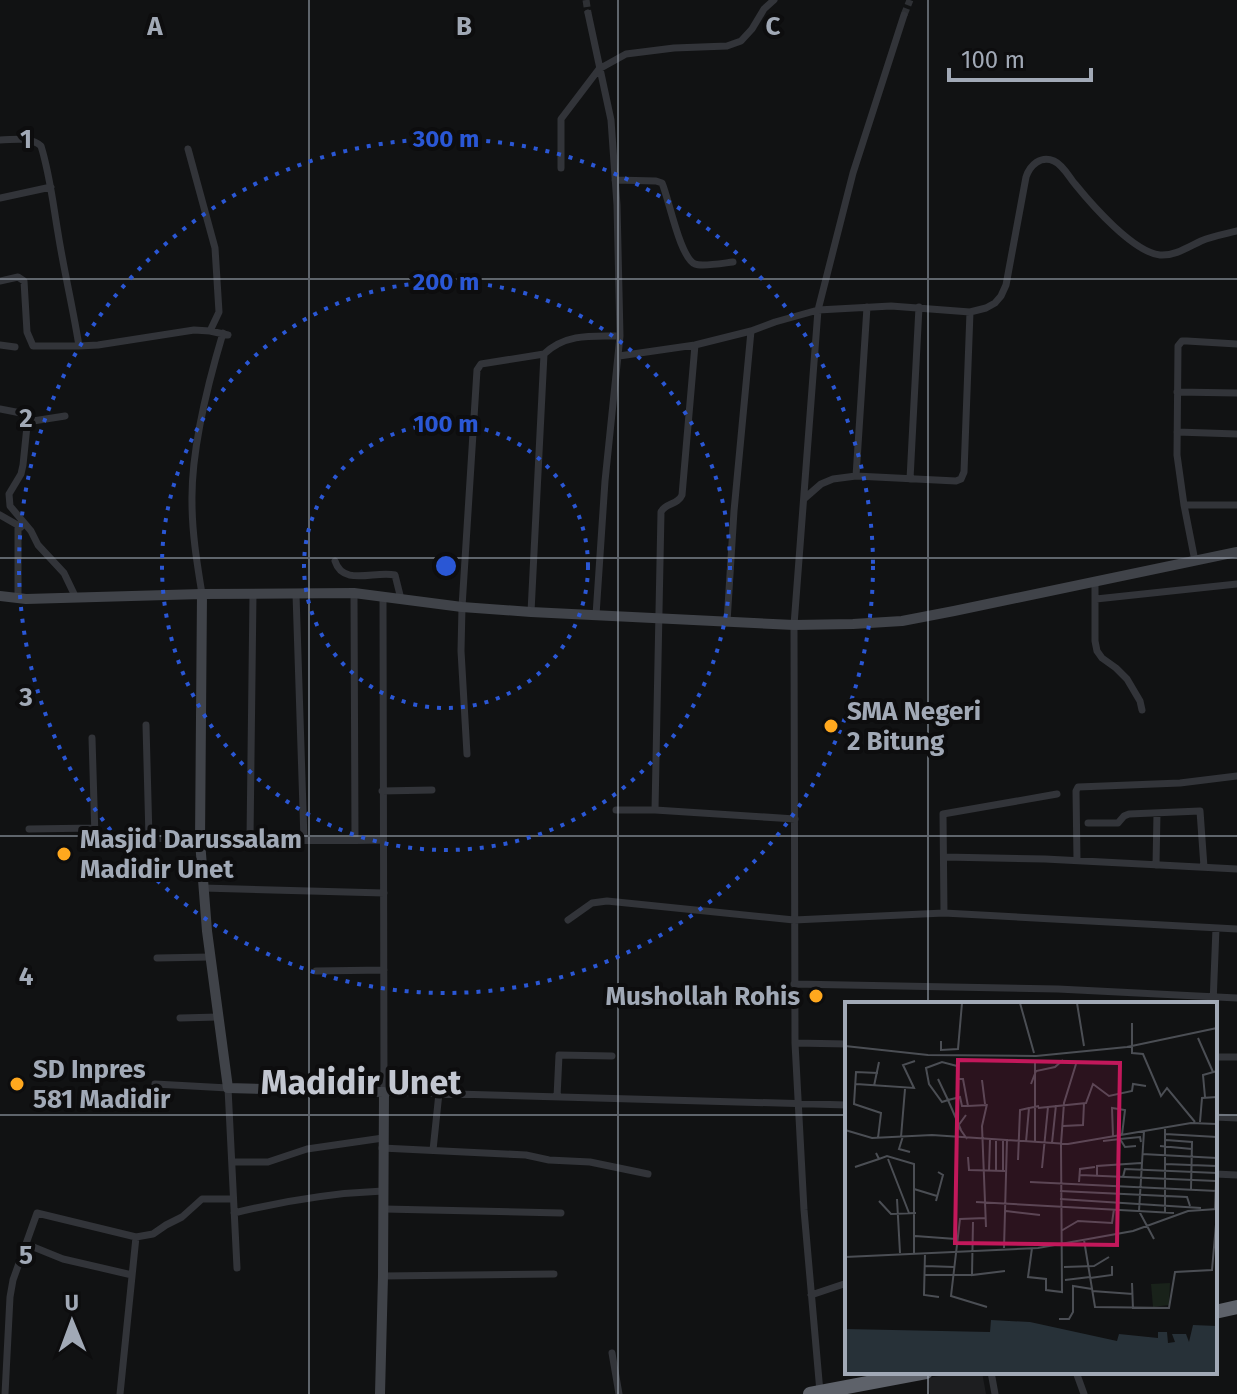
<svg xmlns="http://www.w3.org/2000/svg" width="1237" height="1394" viewBox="0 0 1237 1394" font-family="'Fira Sans',sans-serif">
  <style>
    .built { fill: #1d1e20 }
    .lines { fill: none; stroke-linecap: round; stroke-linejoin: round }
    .street-tunnel { stroke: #2e3034; stroke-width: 7; stroke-dasharray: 7 3.5; stroke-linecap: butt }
    .street { stroke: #323439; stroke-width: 7 }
    .secondary { stroke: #404349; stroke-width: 10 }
    .highway { stroke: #5e626a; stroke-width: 14 }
    .grid { fill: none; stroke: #a1a9b6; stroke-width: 2; stroke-opacity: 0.55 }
    .ring { fill: none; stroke: #2a57d5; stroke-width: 4; stroke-dasharray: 4 8 }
    .poi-dot { fill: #ffa81e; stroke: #0d0d0e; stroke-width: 3 }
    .labels { text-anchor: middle; stroke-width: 8; stroke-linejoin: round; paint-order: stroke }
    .poi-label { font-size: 26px; font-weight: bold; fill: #a1a9b6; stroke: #0d0d0e; text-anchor: start }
    .district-label { font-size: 34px; font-weight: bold; fill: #c3c7d1; stroke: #0d0d0e }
    .inset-road { fill: none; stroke: #4b4e54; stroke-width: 2 }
    .view { fill: #c2185b; fill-opacity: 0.15; stroke: #c2185b; stroke-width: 4 }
    .inset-edge { fill: none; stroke: #a1a9b6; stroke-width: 4 }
    .grid-label { font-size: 26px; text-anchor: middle; font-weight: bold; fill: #a1a9b6; stroke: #0d0d0e; stroke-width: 8; stroke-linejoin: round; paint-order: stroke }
    .centre { fill: #2a57d5; stroke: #0d0d0e; stroke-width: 4 }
    .ring-label { font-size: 24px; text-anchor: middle; font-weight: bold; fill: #2a57d5; stroke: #0d0d0e; stroke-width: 8; stroke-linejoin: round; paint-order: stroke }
  </style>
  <rect width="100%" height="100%" fill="#111213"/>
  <path class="built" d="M961,1372H982L986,1394H930L927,1378Z"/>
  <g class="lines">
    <path class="street-tunnel" d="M586,0L588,13
      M904,15L910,0"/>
    <path class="street" d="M588,13L611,120L617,205L620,336L605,481L596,615
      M0,140C14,140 30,136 41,146C50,175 53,204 58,233C64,271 73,308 79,346L98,345L194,330L210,331L228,335
      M188,149L215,248L219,312L210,331
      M561,168V119L599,69L626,54L674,48L727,46L741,41L752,29L764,9L774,0
      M615,180L656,181L662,183C669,199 680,258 695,264C702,267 724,263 733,262
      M0,198L51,187
      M0,281L18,277L24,281L27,332L33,346H79
      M0,345L15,347
      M619,356L695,345L751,331L775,322L818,310L891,306L970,312L986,308L995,303L1001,296L1006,285L1026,177C1030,165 1041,155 1054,161C1063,165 1069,177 1075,184C1092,205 1133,252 1160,255C1175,256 1188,247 1201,241C1213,236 1225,234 1237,231
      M1177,392L1237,393
      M0,409L21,413L30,422
      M65,416L33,421L27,426L23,465L21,474L9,494L10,506L31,531L38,545L64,573L76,598
      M1177,432L1237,434
      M856,476L867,307
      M910,479L919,307
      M805,498L821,484L833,479L856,476L956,481L961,479L964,472L970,312
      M1184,505H1237
      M0,515L21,527
      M18,526V598
      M335,561C343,587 376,570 395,575L401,599
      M1195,561L1184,505L1177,455L1178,346L1182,341H1187L1237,344
      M1095,581V641L1097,651L1102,658L1116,668L1127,679L1140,701L1142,710
      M354,593L355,840
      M202,594C197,563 192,533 192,502C191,450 208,383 223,333
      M296,594L304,840
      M383,597L384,1092L847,1105
      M1096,599L1237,584
      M531,612L544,354C566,333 593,336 620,336
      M727,622L734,511L751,331
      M146,725L149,838
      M92,738L95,837C191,839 287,842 383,840
      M467,754L461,651L462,607L477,370L481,364L544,354
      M382,791L432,790
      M616,810H655L795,819
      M655,810L661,512C665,503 678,505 682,495L695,345
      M1088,823H1118L1124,816L1129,814L1200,811L1204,867
      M29,829L95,828
      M250,839L253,594
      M944,857L1045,859L1237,869
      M1077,860L1076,791L1078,787L1180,783L1237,776
      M1156,865L1157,813
      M203,888L384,893
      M944,913L943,814L1057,794
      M568,920L592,903L607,901L794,920L944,913L1237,929
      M157,958L210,957
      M316,971L384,970
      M794,984L1058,989L1237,998
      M1213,1004L1216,928
      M180,1018L218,1017
      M795,1043L847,1044
      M1215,1057H1237
      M155,1084L228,1088L237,1268
      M557,1097L559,1055L612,1056
      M1215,1117L1237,1118
      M382,1148L526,1155L549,1160L590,1162L648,1174
      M433,1150L439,1093
      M232,1162H268L307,1149L383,1138
      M1215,1174L1237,1175
      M384,1209L561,1213
      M234,1213C283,1201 333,1193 383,1191
      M26,1244L63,1259L132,1275
      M383,1276L554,1274
      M811,1295L847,1283
      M612,1353L619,1394
      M991,1372L995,1394
      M1076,1372L1084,1394
      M820,1392L804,1210L795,1043L794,625L818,310L853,173L904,15
      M5,1394L10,1297L13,1280L37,1213L136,1237L153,1234L166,1225L182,1217L202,1199H233
      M120,1394L136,1237"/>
    <path class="secondary" d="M202,594L200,841L207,931L228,1088L384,1092L383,1276L380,1394
      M0,596L26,599L202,594L354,593L462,607L531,612L794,625L853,624L902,621L954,611L1237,552"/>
    <path class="highway" d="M1215,1312L1237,1307
      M810,1394L926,1372"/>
  </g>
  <path class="grid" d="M309,0V1394M618,0V1394M928,0V1004M0,279H1237M0,558H1237M0,836H1237M0,1115H847M1215,1115H1237M928,1372V1394"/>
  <g class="ring">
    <circle cx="446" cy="566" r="142"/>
    <circle cx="446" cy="566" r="284"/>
    <circle cx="446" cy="566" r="427"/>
  </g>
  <g class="poi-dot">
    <circle cx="831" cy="726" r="8"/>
    <circle cx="64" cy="854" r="8"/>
    <circle cx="816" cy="996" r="8"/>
    <circle cx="17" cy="1084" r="8"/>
  </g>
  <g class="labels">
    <g class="poi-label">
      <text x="847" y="720">SMA Negeri<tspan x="847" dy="30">2 Bitung</tspan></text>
      <text x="80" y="848">Masjid Darussalam<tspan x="80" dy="30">Madidir Unet</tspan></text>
      <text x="800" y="1005" text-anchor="end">Mushollah Rohis</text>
      <text x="33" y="1078">SD Inpres<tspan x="33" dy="30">581 Madidir</tspan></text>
    </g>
    <g class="district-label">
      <text x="361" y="1094">Madidir Unet</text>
    </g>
  </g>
  <g transform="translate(845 1002)">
    <rect width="372" height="372" fill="#111213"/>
    <path d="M325,281L324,303L308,305L306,282Z" fill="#19221a"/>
    <path d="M146,318L185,320L272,339L274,332L313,336V330H322L323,341L330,340L327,332H341L344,340L348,323L372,324V371H0V327L145,330Z" fill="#273138"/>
    <path class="inset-road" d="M175,1L189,51M232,1L239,44M287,21V51L298,52L316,94L322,86L350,120M353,36L368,70M96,39V48L113,47L117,1M0,44L83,53L191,54L282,45L372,26M112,64L97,60L81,66L84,82L97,100L103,98L116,128M33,71L11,70L9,102L36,111L33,136M93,77L103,98L115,95L117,104H123M113,77H118L123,104L142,103M137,78L140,102M11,82L69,86L58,63L70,59M186,82L191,69L210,65L218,58M29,84L34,60M360,95L358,73L372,69M193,106L241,101L248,82L264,94L287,89L288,82L301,84M121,113L113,124L122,137M355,120L357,96L372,95M218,124L238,123L239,101M0,128L27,136L87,133L223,142L346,121L372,122M299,129L294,209L309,237M320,132L372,135M58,134L54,147L65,150M268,134L267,106L280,108L277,133M56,135L60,87M151,137V169M275,137L295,135L296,140M321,138L347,140L346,187M258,139L275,137L280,145L291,144M181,140L184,106L194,104M190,140V61M207,141L211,103M315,144L347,147M31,151L34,157L42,154L69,162V251M297,152L372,156M123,155L124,168L160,169M43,157L64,211M173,158L175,108L184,106M320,162L372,164M10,165L34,157M197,166L203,105M144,169L145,137M158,169V137M235,173L371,179M252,173V164L296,161M278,175L280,167L372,171M185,180L372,189M234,180L235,167L250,165M69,187L92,194M215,189L342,195L345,204M52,197L55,251M215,197L356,206M34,199L46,212L71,211M91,199L98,173L93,170M131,200L329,211M370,207L371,180M161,209L195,213M320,210V125M141,216L115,217L106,294L142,305M128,220L127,273L160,269M141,225L137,124L142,102M216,229L233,219L267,221L269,207M70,234L111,237M239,238L250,305L324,306L330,270L367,268L372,211M159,246L162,137M187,246L183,275L201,277V288L217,290L216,142L219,101L231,62M80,251L79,293L94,295M0,255L193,246L288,229L343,209L372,207M80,264L109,265M219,265L249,264L264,255M80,273H127M245,276L267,273V264M220,278L245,275M287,281L288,307M247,289L288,292M214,317H224L228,310V284L247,287"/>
    <path class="view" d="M113,58L275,61L272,243L110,241Z"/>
    <rect width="372" height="372" class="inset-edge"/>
  </g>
  <g class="grid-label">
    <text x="155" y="35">A</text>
    <text x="464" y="35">B</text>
    <text x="773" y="35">C</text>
    <text x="26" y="148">1</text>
    <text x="26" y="427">2</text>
    <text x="26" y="706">3</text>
    <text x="26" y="985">4</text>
    <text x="26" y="1264">5</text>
  </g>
  <circle cx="446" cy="566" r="12" class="centre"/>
  <g class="ring-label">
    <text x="446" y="147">300 m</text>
    <text x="446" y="290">200 m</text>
    <text x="446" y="432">100 m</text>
  </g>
  <g transform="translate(72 1322) rotate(359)" stroke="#0d0d0e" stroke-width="6" paint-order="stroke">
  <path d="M0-6L14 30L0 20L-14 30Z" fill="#a1a9b6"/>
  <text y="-12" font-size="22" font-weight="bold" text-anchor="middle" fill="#a1a9b6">U</text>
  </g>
  <path d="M949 68v12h142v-12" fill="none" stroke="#a1a9b6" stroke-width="4"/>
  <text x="961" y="68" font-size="24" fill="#a1a9b6" stroke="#0d0d0e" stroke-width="6" paint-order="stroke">100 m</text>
</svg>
